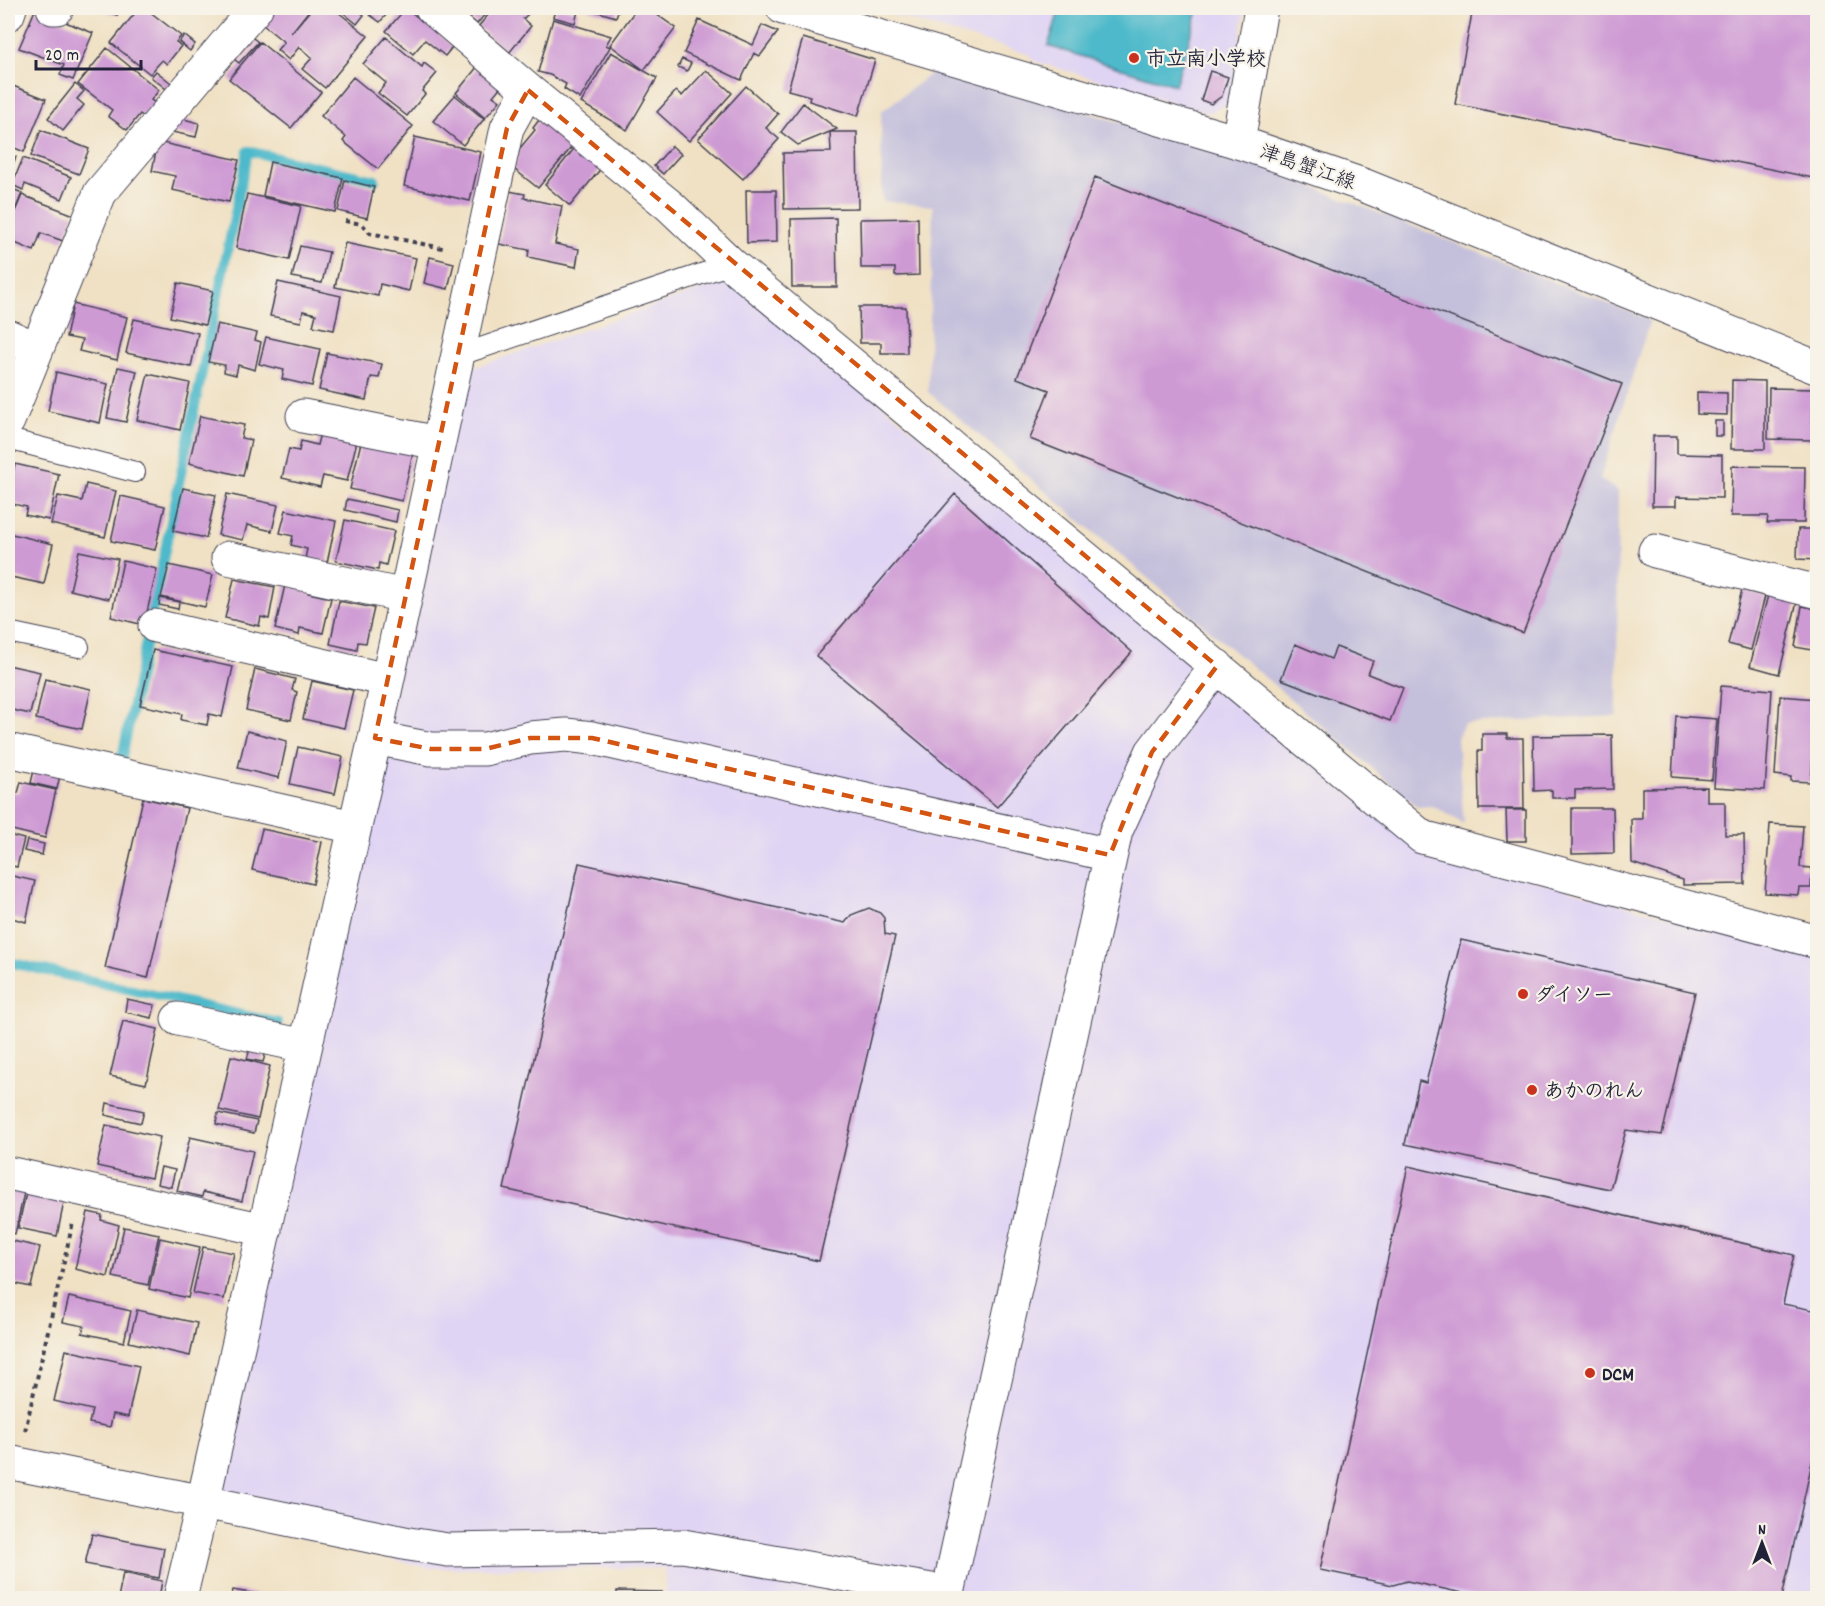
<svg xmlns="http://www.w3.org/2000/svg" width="1825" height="1606" viewBox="0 0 1825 1606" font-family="Dekko,'Klee One',sans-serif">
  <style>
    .built { fill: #e0d4f4 }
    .industrial { fill: #c4c0db }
    .water { fill: #4eb9ca; stroke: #386e82; stroke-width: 1.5 }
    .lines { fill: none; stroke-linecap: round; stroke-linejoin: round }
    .stream { stroke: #4eb9ca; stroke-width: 10 }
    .building { fill: #ce9ad4 }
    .service-casing { stroke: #413f50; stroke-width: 22 }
    .minor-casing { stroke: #413f50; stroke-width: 35 }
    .tertiary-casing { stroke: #413f50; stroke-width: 35 }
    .secondary-casing { stroke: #413f50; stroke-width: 35 }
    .path { stroke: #413f50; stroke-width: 4; stroke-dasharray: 4.5 4.5; stroke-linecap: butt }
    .service { stroke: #fff; stroke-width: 20 }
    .minor { stroke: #fff; stroke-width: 33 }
    .tertiary { stroke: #fff; stroke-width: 33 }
    .secondary { stroke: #fff; stroke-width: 33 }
    .marked { fill: none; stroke: #d45411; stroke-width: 4.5; stroke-dasharray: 12 8; stroke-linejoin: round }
    .poi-dot { fill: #c8321e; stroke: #f7f3e8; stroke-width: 2 }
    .labels { text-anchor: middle; stroke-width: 4.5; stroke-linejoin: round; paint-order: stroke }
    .poi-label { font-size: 20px; font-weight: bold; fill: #22223b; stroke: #f7f3e8; text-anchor: start }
    .street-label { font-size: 20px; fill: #22223b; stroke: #f7f3e8 }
  </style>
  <rect width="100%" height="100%" fill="#f7f3e8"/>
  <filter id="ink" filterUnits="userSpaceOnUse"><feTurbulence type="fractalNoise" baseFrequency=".0167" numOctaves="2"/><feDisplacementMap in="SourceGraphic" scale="12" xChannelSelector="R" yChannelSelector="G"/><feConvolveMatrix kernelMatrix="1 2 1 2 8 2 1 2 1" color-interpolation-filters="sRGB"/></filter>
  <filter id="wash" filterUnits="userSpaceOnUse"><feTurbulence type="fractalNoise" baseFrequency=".008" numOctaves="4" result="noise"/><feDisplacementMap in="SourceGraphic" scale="24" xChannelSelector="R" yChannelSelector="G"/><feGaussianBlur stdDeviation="1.35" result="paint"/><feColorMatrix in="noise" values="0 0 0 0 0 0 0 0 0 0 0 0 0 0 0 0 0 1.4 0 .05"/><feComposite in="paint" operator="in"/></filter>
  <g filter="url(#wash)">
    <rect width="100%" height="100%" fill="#f0e1c4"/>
    <path class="built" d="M868,8H1245L1230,102L1209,113L1034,61L1028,54Z
      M731,279L1417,849L1817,957V1598H666V1568H430L212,1517L465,371Z"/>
    <path class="industrial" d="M938,68L1240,158L1650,320L1600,479L1618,491L1617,716L1464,724L1457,738L1464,824L1433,806L1418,807L928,392L933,206L882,201L881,112Z"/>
    <path class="water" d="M1060,8H1199L1175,85L1048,46Z"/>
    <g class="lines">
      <path class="stream" d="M111,760L121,762L248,151L375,180
        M8,962L278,1023"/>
    </g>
    <g id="blocks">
      <path class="building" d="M97,8H123L117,15Z
        M139,8H145L181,36L176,42L181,46L167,64L162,60L150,74L111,43Z
        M275,8H311L291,33L312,8H333L368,36L325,88L302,69L312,58L299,47L289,60L277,50L284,42L262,24Z
        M342,8H355L364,15L357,24L340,10Z
        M377,8H392L380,22L370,15Z
        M406,8L453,46L445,56L425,40L413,54L386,31Z
        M458,8H490L477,24Z
        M494,8H534L523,19L531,26L509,53L478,27Z
        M556,8H565L578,11L575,23L553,17Z
        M585,8H619L616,17Z
        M637,8H647L676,28L644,70L610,45Z
        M1473,8H1818V179L1455,104Z
        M35,10L93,33L73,80L60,75L64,65L19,48Z
        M553,19L611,36L606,45L610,47L580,99L564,89L566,84L550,75L538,72Z
        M699,20L753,45L762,25L778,32L760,56L754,53L741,80L684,53Z
        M248,34L258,42L239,63L230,56Z
        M184,35L195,44L190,51L179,42Z
        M386,37L422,67L424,63L437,73L422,91L425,94L407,116L378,93L386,83L363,64Z
        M803,38L875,60L858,116L809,101L810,96L788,90Z
        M260,42L321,92L291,128L229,79Z
        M107,48L159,90L151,100L155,103L144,117L140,114L127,130L108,116L112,110L78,84Z
        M611,52L657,78L627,130L581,103Z
        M682,59L691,63L687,71L678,67Z
        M478,66L502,85L493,96L500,101L485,118L456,93Z
        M706,70L732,93L689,141L657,112L676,91L682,96Z
        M156,71L175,86L170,92L151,77Z
        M1210,71L1228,77L1222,96L1211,104L1201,100Z
        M353,77L413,126L378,169L343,141L346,137L321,116Z
        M8,84L46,99L24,152L8,145Z
        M75,84L84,91L77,99L84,105L63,131L48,118Z
        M746,86L778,114L766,128L779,139L743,179L698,139Z
        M455,95L484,119L463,145L433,121Z
        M803,103L837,129L798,145L781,132Z
        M542,116L575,143L538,188L514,169L520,148L535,130L533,128Z
        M176,117L199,123L196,137L172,132Z
        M41,130L89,149L79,174L31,156Z
        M830,132H857L858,208L784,209L783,153L831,152Z
        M415,137L481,152L470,201L404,186Z
        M158,142L239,160L229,202L172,190L175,176L152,171Z
        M577,145L603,166L570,206L545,185Z
        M672,146L681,154L663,174L654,166Z
        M8,154L16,157L11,169L8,168Z
        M23,158L71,177L62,199L25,184L23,190L12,185Z
        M270,162L343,178L335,212L263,196Z
        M1095,177L1622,384L1523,633L1030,439L1049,390L1017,378Z
        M345,180L374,187L367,218L338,211Z
        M8,187L22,193L12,218L8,216Z
        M746,190H776L777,242L747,243Z
        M509,191L525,194L524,198L562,206L555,244L579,249L576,267L528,257L529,250L499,244Z
        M247,194L301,206L289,260L236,248Z
        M22,195L74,215L63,241L41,233L34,251L8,240V217L12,219Z
        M836,218L837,287H792L791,219Z
        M918,218L919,275L895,276V268H861L860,219Z
        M345,243L416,258L409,291L380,284L378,296L335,287Z
        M300,246L329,252L322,283L292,277Z
        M430,257L454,263L448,289L424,283Z
        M278,282L341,296L334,330L313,326L316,314L303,311L301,322L270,316Z
        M178,283L213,291L205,325L170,317Z
        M73,304L127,317L117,360L79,351L82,340L66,337Z
        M859,307H906L907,353H881V343H860Z
        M134,319L198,333L191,367L126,353Z
        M217,324L257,333L255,340L261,342L255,370L238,365L236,375L224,372L225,365L208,362Z
        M266,337L320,349L312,386L282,379L284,370L259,364Z
        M327,353L382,364L379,378L371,377L366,400L319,390Z
        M118,367L137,371L126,422L107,418Z
        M56,372L108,384L100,423L48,411Z
        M148,374L190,383L180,430L137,420Z
        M1732,380L1765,381V449H1731Z
        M1769,388L1813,389L1812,440L1768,439Z
        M1697,392L1727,393V415L1697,414Z
        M200,416L244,425L241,438L251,440L243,476L189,463Z
        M1715,421H1723V436H1715Z
        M320,433L357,441L347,481L323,476L320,487L282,478L289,449L299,451L301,441L317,445Z
        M1653,436H1677V454L1722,455V498L1676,497V506H1652Z
        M361,442L413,453L402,501L350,489Z
        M15,464L59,474L49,520L25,515L27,507L8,503V480L11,481Z
        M1732,466L1805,467L1804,523H1767L1768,516H1731Z
        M86,484L116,491L105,537L51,524L58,496L82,501Z
        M183,488L216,495L206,538L173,531Z
        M227,494L278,505L272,531L247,525L243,540L218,535Z
        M955,494L1132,652L997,807L816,656Z
        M121,496L165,506L155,550L111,541Z
        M347,499L398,510L396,522L345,510Z
        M286,510L336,521L327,563L305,559L307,549L291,545L293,536L280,533Z
        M345,520L394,531L386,565L379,563L378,570L336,561Z
        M1798,529H1818V560L1797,559Z
        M8,533L53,544L44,584L11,577L10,583L8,582Z
        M79,551L118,559L109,599L70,590Z
        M123,561L157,569L144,625L111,617Z
        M169,565L213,575L205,607L161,597Z
        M234,579L275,587L269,619L261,617L259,626L225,618Z
        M285,585L309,590L308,593L331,598L323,633L300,628L299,635L275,629Z
        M1742,590L1765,596L1751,650L1728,644Z
        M1769,591L1798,598L1779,674L1750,666Z
        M160,598L179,602L178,609L159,605Z
        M339,601L374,608L366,643L358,642L357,650L330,644Z
        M1802,606L1818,609V651L1795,647Z
        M1295,644L1331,659L1336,647L1373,661L1368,674L1403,688L1390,721L1281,679Z
        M153,650L233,667L222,717L209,714L207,725L181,720L182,714L140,705Z
        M8,665L40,672L30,714L8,709Z
        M255,669L295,679L292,690L297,692L291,720L246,710Z
        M45,679L91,689L82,729L36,719Z
        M312,681L353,690L344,728L303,719Z
        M1721,686L1772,690L1765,790L1714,787Z
        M1780,696L1817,699L1811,782L1791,781V777L1775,775Z
        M1676,716L1717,719L1712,780L1672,777Z
        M1816,726L1818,727V798H1811Z
        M247,731L287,741L279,778L238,768Z
        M1482,734H1507V738H1523L1524,809H1479L1478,751H1482Z
        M1612,735L1613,789L1575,790V798H1552V790L1534,791L1533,736Z
        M298,747L343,757L335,794L290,784Z
        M34,770L60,775L57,789L31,783Z
        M21,782L56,790L45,838L8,829V805L11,791L18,793Z
        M1707,787V802H1725V835H1744L1745,884L1683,885V880L1632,863L1631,819H1642V788Z
        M143,798L187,808L148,978L105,968Z
        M1572,808H1613L1614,853L1572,854Z
        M1506,810H1526V841H1507Z
        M1770,824L1803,826L1800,867L1812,868L1811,888H1799L1798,895L1765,893Z
        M262,829L322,842L313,884L252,870Z
        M8,835L24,839L17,867L8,865Z
        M27,840L44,844L42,855L24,851Z
        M579,863L845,923L851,915L869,908L880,913L884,918L885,934L895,936L819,1261L504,1189Z
        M8,875L35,881L26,922L8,917Z
        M1461,940L1695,992L1662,1135L1626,1130L1610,1189L1405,1144L1419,1081L1426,1083Z
        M127,999L155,1005L152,1018L125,1012Z
        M123,1021L158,1029L146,1084L110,1076Z
        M250,1049L266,1052L263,1062L247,1059Z
        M231,1056L270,1066L258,1119L219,1110Z
        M107,1103L144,1111L141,1123L105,1115Z
        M218,1113L257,1121L254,1133L216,1124Z
        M106,1125L160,1137L151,1178L97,1166Z
        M190,1137L253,1151L242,1201L203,1192L202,1197L177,1191Z
        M1408,1166L1794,1255L1783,1304L1818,1311V1435L1782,1598H1486L1407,1581L1393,1585L1320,1570Z
        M161,1167L175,1170L171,1187L157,1184Z
        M8,1185L25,1188L15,1234L8,1233Z
        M27,1189L65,1197L57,1236L18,1228Z
        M88,1212L102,1215L101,1220L119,1225L108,1277L75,1269Z
        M124,1227L159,1234L148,1285L113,1277Z
        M160,1238L200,1247L188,1298L149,1289Z
        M8,1240L40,1247L31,1287L8,1282Z
        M203,1247L234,1253L224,1299L193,1293Z
        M69,1297L131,1311L124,1342L82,1333L84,1326L63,1322Z
        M137,1310L197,1323L190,1356L129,1342Z
        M66,1350L139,1366L128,1417L113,1414L110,1427L89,1423L92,1410L54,1401Z
        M92,1534L164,1548L159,1578L85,1564Z
        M123,1573L162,1581L159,1598H118Z
        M233,1590L272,1597V1598H231Z
        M617,1591L662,1592V1598H617Z"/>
    </g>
  </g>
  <g filter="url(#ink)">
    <use href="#blocks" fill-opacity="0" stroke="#413f50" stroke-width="1.5"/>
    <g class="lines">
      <g class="service-casing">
        <path id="service" d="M457,356L731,264
          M8,439L135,472
          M8,632L79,647"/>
      </g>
      <g class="minor-casing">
        <path id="minor" d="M53,8H57
          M432,8L528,90L670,206L731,264L1422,837L1818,942
          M8,14L10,8
          M1238,142L1261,8
          M8,336L37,349
          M303,416L438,443
          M8,421L100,193L256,8
          M1655,551L1818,592
          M228,558L405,596
          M155,626L387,680
          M375,738L431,749H485L530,738L566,735L592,738L1110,855
          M8,750L354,827
          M178,1019L305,1046
          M8,1173L265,1230
          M180,1598L203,1502L375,738L507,128L528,90
          M947,1598L1116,831L1152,752L1217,666"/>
      </g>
      <g class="tertiary-casing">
        <path id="tertiary" d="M8,1462L409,1544L448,1550L683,1546L948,1593"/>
      </g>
      <g class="secondary-casing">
        <path id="secondary" d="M783,8L1238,142L1363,185L1818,368"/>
      </g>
      <path class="path" d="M345,221L362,224L370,233L447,249
        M25,1431L73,1222
        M8,1511L11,1497"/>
      <use href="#service" class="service"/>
      <use href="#minor" class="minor"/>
      <use href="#tertiary" class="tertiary"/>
      <use href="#secondary" class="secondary"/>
    </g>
  </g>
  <path class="marked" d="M528,90L1217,666L1152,752L1110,855L592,738H530L485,749H431L375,738L507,128Z"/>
  <g class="poi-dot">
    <circle cx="1134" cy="58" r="6"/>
    <circle cx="1523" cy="994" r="6"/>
    <circle cx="1532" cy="1090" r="6"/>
    <circle cx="1590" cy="1373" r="6"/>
  </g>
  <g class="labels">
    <g class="poi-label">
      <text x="1146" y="65">市立南小学校</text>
      <text x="1535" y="1001">ダイソー</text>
      <text x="1544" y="1097">あかのれん</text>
      <text x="1602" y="1380">DCM</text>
    </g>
    <g class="street-label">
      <text transform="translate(1308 166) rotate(19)" y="7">津島蟹江線</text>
    </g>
  </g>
  <rect width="1825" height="1606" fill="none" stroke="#f7f3e8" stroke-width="30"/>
  <g transform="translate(1762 1543)" stroke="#f7f3e8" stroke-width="4.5" paint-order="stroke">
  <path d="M0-4.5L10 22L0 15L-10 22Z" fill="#22223b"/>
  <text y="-9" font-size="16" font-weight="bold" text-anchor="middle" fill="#22223b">N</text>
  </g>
  <path d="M36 60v9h105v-9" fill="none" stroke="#22223b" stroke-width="3"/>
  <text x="45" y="60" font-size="18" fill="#22223b" stroke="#f7f3e8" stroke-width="4.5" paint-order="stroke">20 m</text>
</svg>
